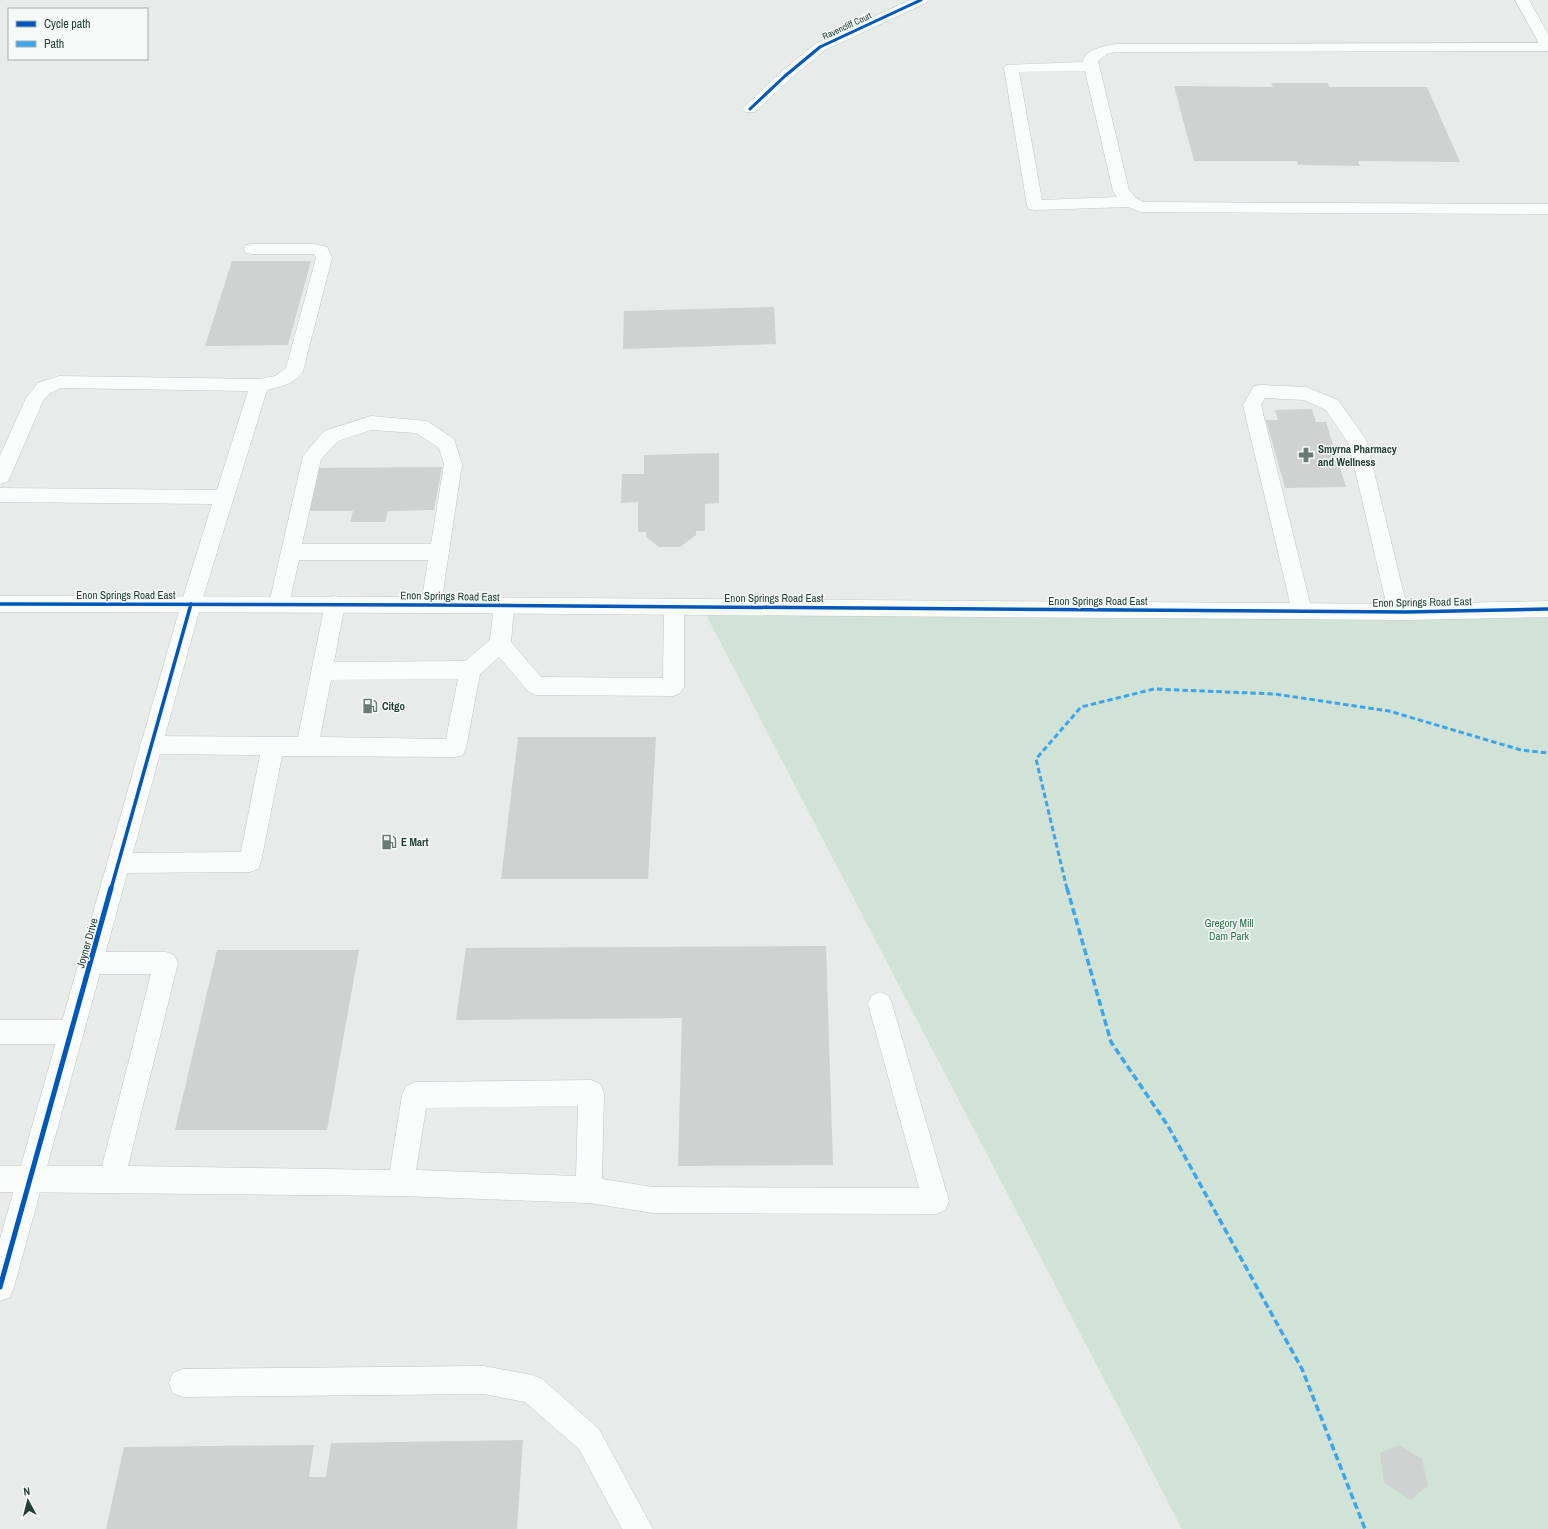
<svg xmlns="http://www.w3.org/2000/svg" width="1548" height="1529" viewBox="0 0 1548 1529" font-family="'Archivo Narrow',sans-serif">
  <style>
    .green { fill: #d1e3d7 }
    .building { fill: #ced2d1 }
    .lines { fill: none; stroke-linecap: round; stroke-linejoin: round }
    .service-casing { stroke: #c4c8c6; stroke-width: 1 }
    .minor-casing { stroke: #c4c8c6; stroke-width: 1 }
    .tertiary-casing { stroke: #c4c8c6; stroke-width: 1 }
    .service { fill: #fbfcfc; fill-rule: evenodd }
    .minor { fill: #fbfcfc; fill-rule: evenodd }
    .tertiary { fill: #fbfcfc; fill-rule: evenodd }
    .quiet-far1 { stroke: #3ea4ec; stroke-width: 3; stroke-dasharray: 5.5 3; stroke-linecap: butt }
    .quiet { stroke: #3ea4ec; stroke-width: 3.5; stroke-dasharray: 7 3.5; stroke-linecap: butt }
    .cycleway-far2-casing { stroke: #f5faf8; stroke-width: 5 }
    .cycleway-far1-casing { stroke: #f5faf8; stroke-width: 6 }
    .cycleway-casing { stroke: #f5faf8; stroke-width: 8 }
    .cycleway-far2 { stroke: #0057b8; stroke-width: 3 }
    .cycleway-far1 { stroke: #0057b8; stroke-width: 3.5 }
    .cycleway { stroke: #0057b8; stroke-width: 5 }
    .labels { text-anchor: middle; stroke-width: 3; stroke-linejoin: round; paint-order: stroke }
    .far-street-label { font-size: 9px; fill: #253e38; stroke: #f5faf8 }
    .poi-label { font-size: 11px; font-weight: bold; fill: #253e38; stroke: #f5faf8; text-anchor: start }
    .street-label { font-size: 11px; fill: #253e38; stroke: #f5faf8 }
    .park-label { font-size: 11px; fill: #32724c; stroke: #f5faf8 }
  </style>
  <rect width="100%" height="100%" fill="#e7ebe9"/>
  <path class="green" d="M702,607L1548,609V1529H1182Z"/>
  <path class="building" d="M1271,83H1328L1329,87H1427L1460,162L1358,161L1360,166L1298,165L1297,161H1194L1174,86L1273,87Z
    M232,261H311L288,345L205,346Z
    M774,307L776,344L623,349L624,311Z
    M1312,409L1316,422H1326L1346,487L1285,488L1266,420H1278L1275,410Z
    M719,453V503L705,504V531H696V535L680,547H659L646,537V532H638V502L621,503L622,474H644V455Z
    M442,467L434,510L388,511L385,522H350L353,511H307L317,468Z
    M518,737H656L648,879H501Z
    M826,946L833,1165L678,1166L682,1018L456,1020L466,948Z
    M217,950H359L327,1130H175Z
    M523,1440L517,1529H106L124,1447L314,1445L309,1477H326L331,1443Z
    M1399,1445L1422,1459L1428,1486L1410,1500L1384,1482L1380,1453Z"/>
  <g class="lines">
    <g class="service-casing">
      <path id="service" d="M1548,43V51L1116,52L1107,54L1098,61L1129,190L1136,198L1143,202L1548,204V214L1141,212L1128,207L1035,210L1029,209L1027,205L1004,68L1006,65L1083,62C1085,49 1105,46 1116,44ZM1085,71L1113,191L1117,197L1042,200L1019,72Z
        M252,244H314L327,247L332,258L303,371C295,384 280,387 267,390L201,604L198,610L191,612L184,610L181,604L212,504L0,502V488L217,490L248,391L61,388L50,393L43,401L10,477L7,482L0,484V456L26,398L38,383L59,376L259,379L275,376L286,368L316,258L314,254H252L246,253L244,249L246,245Z
        M1260,385L1306,387L1338,400L1365,438L1367,443L1408,611L1405,617L1398,619L1391,617L1388,611L1349,444L1326,410L1304,400L1265,398L1261,405L1312,611L1309,617L1302,619L1295,617L1292,611L1243,405L1254,386Z
        M371,416L427,421L454,439L462,464L441,605L438,611L431,613L424,611L421,605L428,560H299L289,604L286,610L279,612L272,610L269,604L303,456L324,431ZM371,430L416,433L439,448L444,464L431,544H302L321,459L338,441Z
        M335,596L342,598L345,604L334,662L465,661L490,640L494,606L497,600L504,598L511,600L514,606L511,642L541,677L663,678L664,607L667,601L674,599L681,601L684,607V687L680,693L673,696L536,695L529,692L499,657L480,674L466,748L463,755L455,757L282,756L261,862L258,869L250,872L119,873L111,870L107,863L111,856L119,853L241,852L260,755L151,754L143,752L140,745L143,738L151,736L298,737L325,604L328,598ZM458,679L446,739L320,737L331,680Z
        M91,952H166L174,955L178,963L128,1166L390,1170L402,1095L406,1086L415,1082L591,1080L600,1084L604,1093L602,1179L653,1187L919,1188L868,1004L871,996L880,992L889,996L892,1004L949,1201L945,1210L936,1214L653,1213L589,1203L401,1196L0,1192V1166H102L151,974H91L83,971L79,963L83,955ZM578,1106L576,1176L416,1170L426,1108Z
        M0,1020H72L81,1023L84,1032L81,1041L72,1044H0Z
        M484,1366L532,1375L542,1379L599,1429L653,1529H622L579,1449L525,1402L484,1394L183,1397L173,1393L169,1383L173,1373L183,1369Z"/>
    </g>
    <g class="minor-casing">
      <path id="minor" d="M910,0H928L926,3L825,50L790,79L755,112H745L742,109L780,73L815,44Z
        M1515,0H1529L1548,34V51L1543,50L1541,47Z
        M191,596L198,598L201,604L14,1287L10,1297L0,1301V1239L181,604L184,598Z"/>
    </g>
    <g class="tertiary-casing">
      <path id="tertiary" d="M0,596L431,597L1407,604L1548,601V617L1407,620L431,613L0,612Z"/>
    </g>
    <use href="#service" class="service"/>
    <use href="#minor" class="minor"/>
    <use href="#tertiary" class="tertiary"/>
    <path class="quiet-far1" d="M1067,889L1036,759L1081,707L1154,689L1275,694L1389,711L1521,750L1548,753"/>
    <path class="quiet" d="M1067,888L1111,1042L1168,1126L1302,1369L1365,1529"/>
    <g class="cycleway-far2-casing">
      <path id="cycleway-far2" d="M750,109L785,76L820,47L921,0"/>
    </g>
    <g class="cycleway-far1-casing">
      <path id="cycleway-far1" d="M0,604L431,605L1407,612L1548,609
        M111,889L191,604"/>
    </g>
    <g class="cycleway-casing">
      <path id="cycleway" d="M0,1287L111,888"/>
    </g>
    <use href="#cycleway-far2" class="cycleway-far2"/>
    <use href="#cycleway-far1" class="cycleway-far1"/>
    <use href="#cycleway" class="cycleway"/>
  </g>
  <defs>
    <g id="pharmacy-bare" transform="scale(1.2)"><path d="M-2-6h4v4h4v4h-4v4h-4v-4h-4v-4h4Z" fill="#697b76" stroke="#f5faf8" stroke-width="2.5" paint-order="stroke"/></g>
    <g id="fuel-bare" transform="scale(1.2)"><path d="M-5.5-6h7V0h2V4h1.3V-2.5L3-4.5l.8-.8L6-3V5H2.5V1h-1V6h-7ZM-4.2-4.7v3.2H.2V-4.7Z" fill="#697b76" stroke="#f5faf8" stroke-width="2.5" paint-order="stroke"/></g>
  </defs>
  <g fill-rule="evenodd">
    <use href="#pharmacy-bare" x="1306" y="455"/>
    <use href="#fuel-bare" x="370" y="706"/>
    <use href="#fuel-bare" x="389" y="842"/>
  </g>
  <g class="labels">
    <g class="far-street-label">
      <text transform="translate(847 26) rotate(-25)" y="3">Ravencliff Court</text>
    </g>
    <g class="poi-label">
      <text x="1318" y="453">Smyrna Pharmacy<tspan x="1318" dy="13">and Wellness</tspan></text>
      <text x="382" y="710">Citgo</text>
      <text x="401" y="846">E Mart</text>
    </g>
    <g class="street-label">
      <text x="126" y="599">Enon Springs Road East</text>
      <text transform="translate(450 596) rotate(1)" y="4">Enon Springs Road East</text>
      <text x="774" y="602">Enon Springs Road East</text>
      <text x="1098" y="605">Enon Springs Road East</text>
      <text transform="translate(1422 602) rotate(-1)" y="4">Enon Springs Road East</text>
      <text transform="translate(87 943) rotate(-74)" y="4">Joyner Drive</text>
    </g>
    <g class="park-label">
      <text x="1229" y="927">Gregory Mill<tspan x="1229" dy="13">Dam Park</tspan></text>
    </g>
  </g>
  <rect x="8" y="8" width="140" height="52" fill="#f5faf8" stroke="#a2afab"/>
  <rect x="16" y="21" width="20" height="6" fill="#0057b8" stroke="#a2afab"/>
  <text x="44" y="28" font-size="12" fill="#253e38">Cycle path</text>
  <rect x="16" y="41" width="20" height="6" fill="#3ea4ec" stroke="#a2afab"/>
  <text x="44" y="48" font-size="12" fill="#253e38">Path</text>
  <g transform="translate(28 1501) rotate(353)" stroke="#f5faf8" stroke-width="3" paint-order="stroke">
  <path d="M0-3L7 15L0 10L-7 15Z" fill="#253e38"/>
  <text y="-6" font-size="11" font-weight="bold" text-anchor="middle" fill="#253e38">N</text>
  </g>
</svg>
